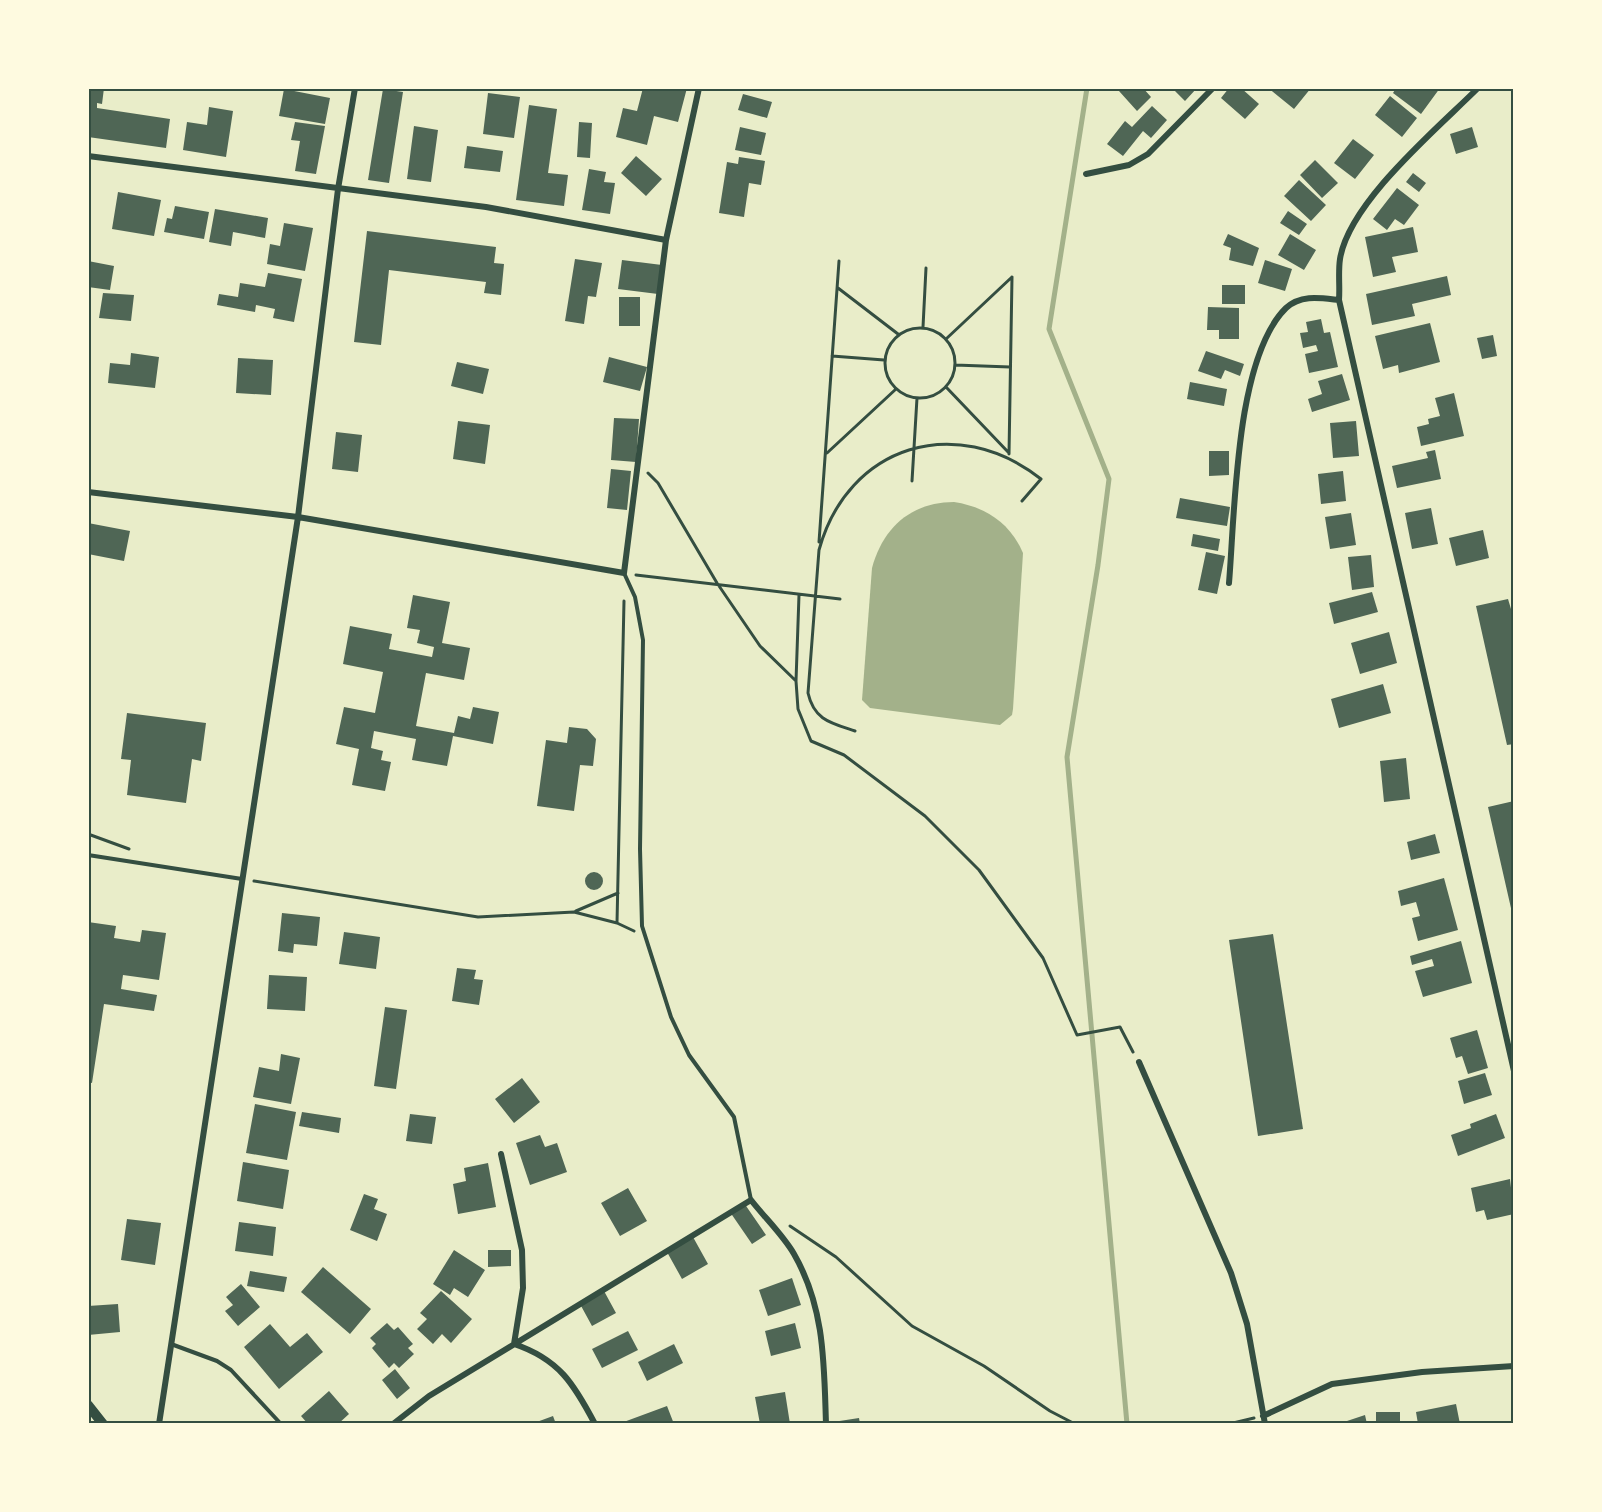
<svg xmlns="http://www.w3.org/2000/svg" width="1602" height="1512" viewBox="0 0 1602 1512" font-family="'Fira Sans',sans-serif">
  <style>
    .water { fill: #a3b18a }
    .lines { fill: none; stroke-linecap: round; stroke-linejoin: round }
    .stream { stroke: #a3b18a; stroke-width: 5 }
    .building { fill: #4f6655 }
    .path { stroke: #344e41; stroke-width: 3 }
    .service { stroke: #344e41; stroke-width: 4 }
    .minor { stroke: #344e41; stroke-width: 6 }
    .secondary { stroke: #344e41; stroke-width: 10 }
    .neatline { fill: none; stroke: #344e41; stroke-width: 2 }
  </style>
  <rect width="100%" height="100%" fill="#e9edc9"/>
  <path class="water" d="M954,502C986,507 1010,523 1023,553L1013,709L1012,715L1000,725L870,708L862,700L872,568C883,527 912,502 954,502Z"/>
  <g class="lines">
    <path class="stream" d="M1087,88L1049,329L1109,479L1098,565L1067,757L1127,1424"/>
  </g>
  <path class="building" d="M88,88H104L102,104L97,103V108L170,119L166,148L88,137Z
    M643,88H687L678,122L654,116L647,145L616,137L623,108L637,111Z
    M1122,88H1143L1151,97L1137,111L1119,91Z
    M1172,88H1197L1185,101Z
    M1229,88H1241L1259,104L1245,119L1221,98Z
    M1268,88H1311L1294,109Z
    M1396,88H1440L1421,114L1393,93Z
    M284,89L330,98L325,124L279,116Z
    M383,89L403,92L389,183L368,180Z
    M488,93L520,97L514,138L483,134Z
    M743,94L772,102L767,118L738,110Z
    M1390,96L1417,118L1402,137L1375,115Z
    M529,105L557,109L548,173L568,175L564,206L516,200Z
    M1152,106L1167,120L1151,138L1143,131L1123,156L1107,144L1125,121L1132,127Z
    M209,107L233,111L226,157L183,150L187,122L207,125Z
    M295,122L325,126L316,174L295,171L300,141L291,140Z
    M579,122L592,123L590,158L577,157Z
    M414,126L438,130L431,182L407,179Z
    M740,127L766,133L761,155L735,150Z
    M1472,127L1478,147L1456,154L1450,134Z
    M1353,139L1374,155L1355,179L1334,163Z
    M467,146L503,151L500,172L464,168Z
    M636,156L662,179L646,196L621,173Z
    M739,157L765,161L761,185L749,183L744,217L719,213L727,162L738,164Z
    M1315,160L1338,183L1322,198L1300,175Z
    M589,169L606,172L604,182L615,183L610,214L582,210Z
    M1413,173L1426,183L1419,192L1406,182Z
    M1299,180L1326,205L1311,221L1284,196Z
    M1397,188L1419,205L1404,225L1395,219L1387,230L1373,219Z
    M118,192L161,200L154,236L112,229Z
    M175,206L209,212L204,239L164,232L167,218L172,219Z
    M215,209L268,218L265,238L233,232L231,246L209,242Z
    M1288,211L1307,224L1299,235L1280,223Z
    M284,223L313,228L305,271L267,264L270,244L280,246Z
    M1413,227L1418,252L1392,257L1396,272L1373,277L1365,237Z
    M367,231L496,247L494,263L504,264L501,295L484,293L486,282L389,270L381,345L354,342Z
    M1228,234L1259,248L1253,266L1229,260L1231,248L1223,245Z
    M1290,234L1316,250L1304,270L1278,255Z
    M575,259L602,263L596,297L588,296L584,324L565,321Z
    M622,260L662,265L658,294L618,289Z
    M1265,260L1292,269L1285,291L1258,283Z
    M88,261L114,266L110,290L88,287Z
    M268,273L302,279L294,322L273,318L275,309L256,305L255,312L217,305L219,294L238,297L240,283L265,287Z
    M1447,276L1451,295L1412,304L1415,316L1372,325L1366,294Z
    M1222,285H1245V304H1222Z
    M103,293L134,295L131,321L99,318Z
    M619,297H640V326H619Z
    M1208,307L1239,308V339H1219V330H1207Z
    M1321,319L1324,333L1330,332L1338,367L1309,373L1305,354L1318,351L1316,345L1303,348L1300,333L1308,332L1306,322Z
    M1430,323L1440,362L1399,373L1398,365L1383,369L1375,336Z
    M1493,335L1497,356L1482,359L1477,338Z
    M1206,351L1244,364L1240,376L1225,370L1221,379L1198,371Z
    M131,353L159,357L155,388L108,383L110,363L130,365Z
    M609,357L647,367L640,391L603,382Z
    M238,358L273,360L271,395L236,393Z
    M457,362L489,369L483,394L451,386Z
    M1342,374L1350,400L1312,412L1308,399L1322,394L1318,381Z
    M1190,382L1227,389L1224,406L1187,399Z
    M1454,393L1464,436L1421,446L1417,427L1429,424L1428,419L1440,416L1435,398Z
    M614,418L639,419L636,462L611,460Z
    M458,421L490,425L485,464L453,459Z
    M1356,421L1359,456L1333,458L1330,423Z
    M336,432L362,435L358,472L332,469Z
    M1435,450L1441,479L1397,488L1392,466L1428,458L1426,452Z
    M1209,451H1229V475L1209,476Z
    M611,469L631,471L627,510L607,508Z
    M1343,471L1346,501L1321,504L1318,474Z
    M1180,498L1230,507L1227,526L1176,518Z
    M1431,508L1438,544L1412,549L1405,513Z
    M1351,513L1356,545L1330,549L1325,517Z
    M88,523L130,531L124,561L88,554Z
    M1483,530L1489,558L1456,566L1449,538Z
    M1193,534L1220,539L1218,551L1191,546Z
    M1206,552L1225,556L1217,594L1198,590Z
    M1371,555L1374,587L1352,590L1348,557Z
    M1372,592L1378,612L1334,624L1329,603Z
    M413,595L450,602L442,643L470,648L464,680L426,673L416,726L454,733L458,716L470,719L473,707L499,712L493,744L453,736L447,766L412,760L416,739L374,731L371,748L383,751L381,760L391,762L385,791L352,785L359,749L336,744L344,707L375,713L383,672L343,664L350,626L392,634L389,649L432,657L434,647L417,643L420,630L407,628Z
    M1508,599L1511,609L1514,608V744L1507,745L1476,606Z
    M1389,632L1397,663L1360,674L1351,643Z
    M1383,684L1391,713L1339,728L1331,699Z
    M127,713L206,723L201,761L192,759L186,803L127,795L131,760L121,759Z
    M569,727L587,729L596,739L593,766L580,765L574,811L537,806L546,740L567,743Z
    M1406,758L1410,799L1384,802L1380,761Z
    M1514,801V917H1513L1488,807Z
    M1435,834L1440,853L1411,860L1407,842Z
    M585 881a9 9 0 1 1 18 0a9 9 0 1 1-18 0Z
    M1444,878L1458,930L1418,941L1412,918L1420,916L1416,902L1401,906L1398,891Z
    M282,913L320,917L317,946L294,944L293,953L278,951Z
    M88,922L116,926L114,938L140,942L142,930L166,933L159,980L123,975L121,989L157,995L154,1011L104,1004L92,1083L88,1082Z
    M344,932L380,937L376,969L339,964Z
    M1273,934L1303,1129L1258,1136L1229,940Z
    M1461,941L1472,983L1423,997L1415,971L1434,966L1432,959L1412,965L1410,956Z
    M457,968L476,970L474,979L483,980L479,1005L452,1001Z
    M269,975L307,977L305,1011L267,1009Z
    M385,1007L407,1010L396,1089L374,1086Z
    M1477,1030L1488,1068L1468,1074L1462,1056L1456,1058L1450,1038Z
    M281,1054L300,1058L291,1104L253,1097L259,1067L279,1071Z
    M1485,1073L1492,1095L1464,1104L1458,1081Z
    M522,1078L540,1102L514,1123L495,1099Z
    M255,1104L296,1112L287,1160L246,1153Z
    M302,1112L341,1118L339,1133L299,1126Z
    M410,1114L436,1117L432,1144L406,1141Z
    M1496,1114L1505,1138L1458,1156L1451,1135L1471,1128L1470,1124Z
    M540,1135L545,1147L557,1143L567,1172L530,1185L516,1143Z
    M243,1162L289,1170L283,1209L237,1201Z
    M488,1163L496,1207L458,1214L453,1184L466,1181L464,1168Z
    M1510,1179L1514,1214L1487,1220L1484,1210L1476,1212L1471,1188Z
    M628,1188L647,1221L620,1236L601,1203Z
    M364,1194L378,1199L374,1209L387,1214L377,1241L350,1230Z
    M744,1203L766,1235L752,1244L730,1212Z
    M127,1219L161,1223L155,1265L121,1260Z
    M239,1222L276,1227L273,1256L235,1251Z
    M693,1237L708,1264L682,1279L667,1252Z
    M454,1250L485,1270L468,1297L454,1288L450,1295L433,1284Z
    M488,1250H511V1266L488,1267Z
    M323,1267L371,1309L350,1334L301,1292Z
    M250,1271L287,1277L284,1292L247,1286Z
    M792,1278L801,1305L768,1316L759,1290Z
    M241,1284L260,1307L238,1326L225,1311L233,1305L226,1297Z
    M441,1291L472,1319L451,1343L442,1334L433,1344L417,1329L427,1319L420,1313Z
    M604,1291L616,1313L592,1326L580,1304Z
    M118,1304L120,1332L88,1335V1306Z
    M387,1323L394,1330L398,1327L413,1344L408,1348L414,1354L399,1368L394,1363L389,1368L372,1348L376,1344L370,1338Z
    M795,1323L801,1348L771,1356L765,1331Z
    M270,1324L290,1347L307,1333L323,1352L279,1389L244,1347Z
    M628,1331L638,1350L602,1368L592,1349Z
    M674,1344L683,1363L647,1381L638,1362Z
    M395,1369L410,1388L397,1399L382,1380Z
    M329,1391L349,1414L338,1424H308L301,1416Z
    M785,1392L790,1424H760L755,1397Z
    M1456,1404L1460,1424H1418L1416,1412Z
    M667,1406L674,1424H621V1423Z
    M1376,1412H1400V1424H1376Z
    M1365,1415L1367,1424H1341V1423Z
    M553,1416L556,1424H534V1423Z
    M859,1418L860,1424H833V1422Z"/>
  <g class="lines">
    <path class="path" d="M838,288L898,334
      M923,327L926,268
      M885 363a35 35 0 1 1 70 0a35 35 0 1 1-70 0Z
      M946,339L1012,277
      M832,356L884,360
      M955,365L1010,367
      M946,387L1009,453
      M827,453L896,389
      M1009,454L1012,277
      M648,473L658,483L717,583L760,646L796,681
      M912,481L917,398
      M819,542L839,261
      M636,575L840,599
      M799,595L796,681L798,709L811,741L844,755L925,816L979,870L1043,958L1077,1035L1120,1027L1133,1052
      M855,731C831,723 814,720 808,693L819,550C848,445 956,412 1041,479L1022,501
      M88,834L129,849
      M254,881L478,917L574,912L617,923L634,931
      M576,911L618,893
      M617,923L624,601
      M790,1226L836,1257L912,1326L984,1366L1050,1411L1075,1424
      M1229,1424L1254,1418"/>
    <path class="service" d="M624,573L635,597L643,640L640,849L642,926L671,1017L689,1055L734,1117L751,1200
      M88,855L242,879
      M171,1344L217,1361L231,1370L281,1424"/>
    <path class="minor" d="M1478,88C1438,128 1349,202 1340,259C1338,272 1340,287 1339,300L1514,1071
      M88,156L486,207L666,240
      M1086,174L1129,165L1148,154L1213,88
      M88,492L298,517L624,573L666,240L699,88
      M1229,583C1235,513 1235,358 1286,308C1301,294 1321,298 1339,300
      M1139,1062L1231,1273L1247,1324L1265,1424
      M501,1154L522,1250L523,1288L514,1344C559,1359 574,1384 595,1424
      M1263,1416L1332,1384L1422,1372L1514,1366
      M159,1424L298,517L338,189L355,88
      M393,1424L429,1396L751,1200C765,1218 783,1235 794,1254C825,1308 824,1364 826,1424"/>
    <path class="secondary" d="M88,1405L103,1424"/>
  </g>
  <rect width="1602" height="1512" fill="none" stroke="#fefae0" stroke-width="180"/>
  <rect x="90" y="90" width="1422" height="1332" class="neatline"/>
</svg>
